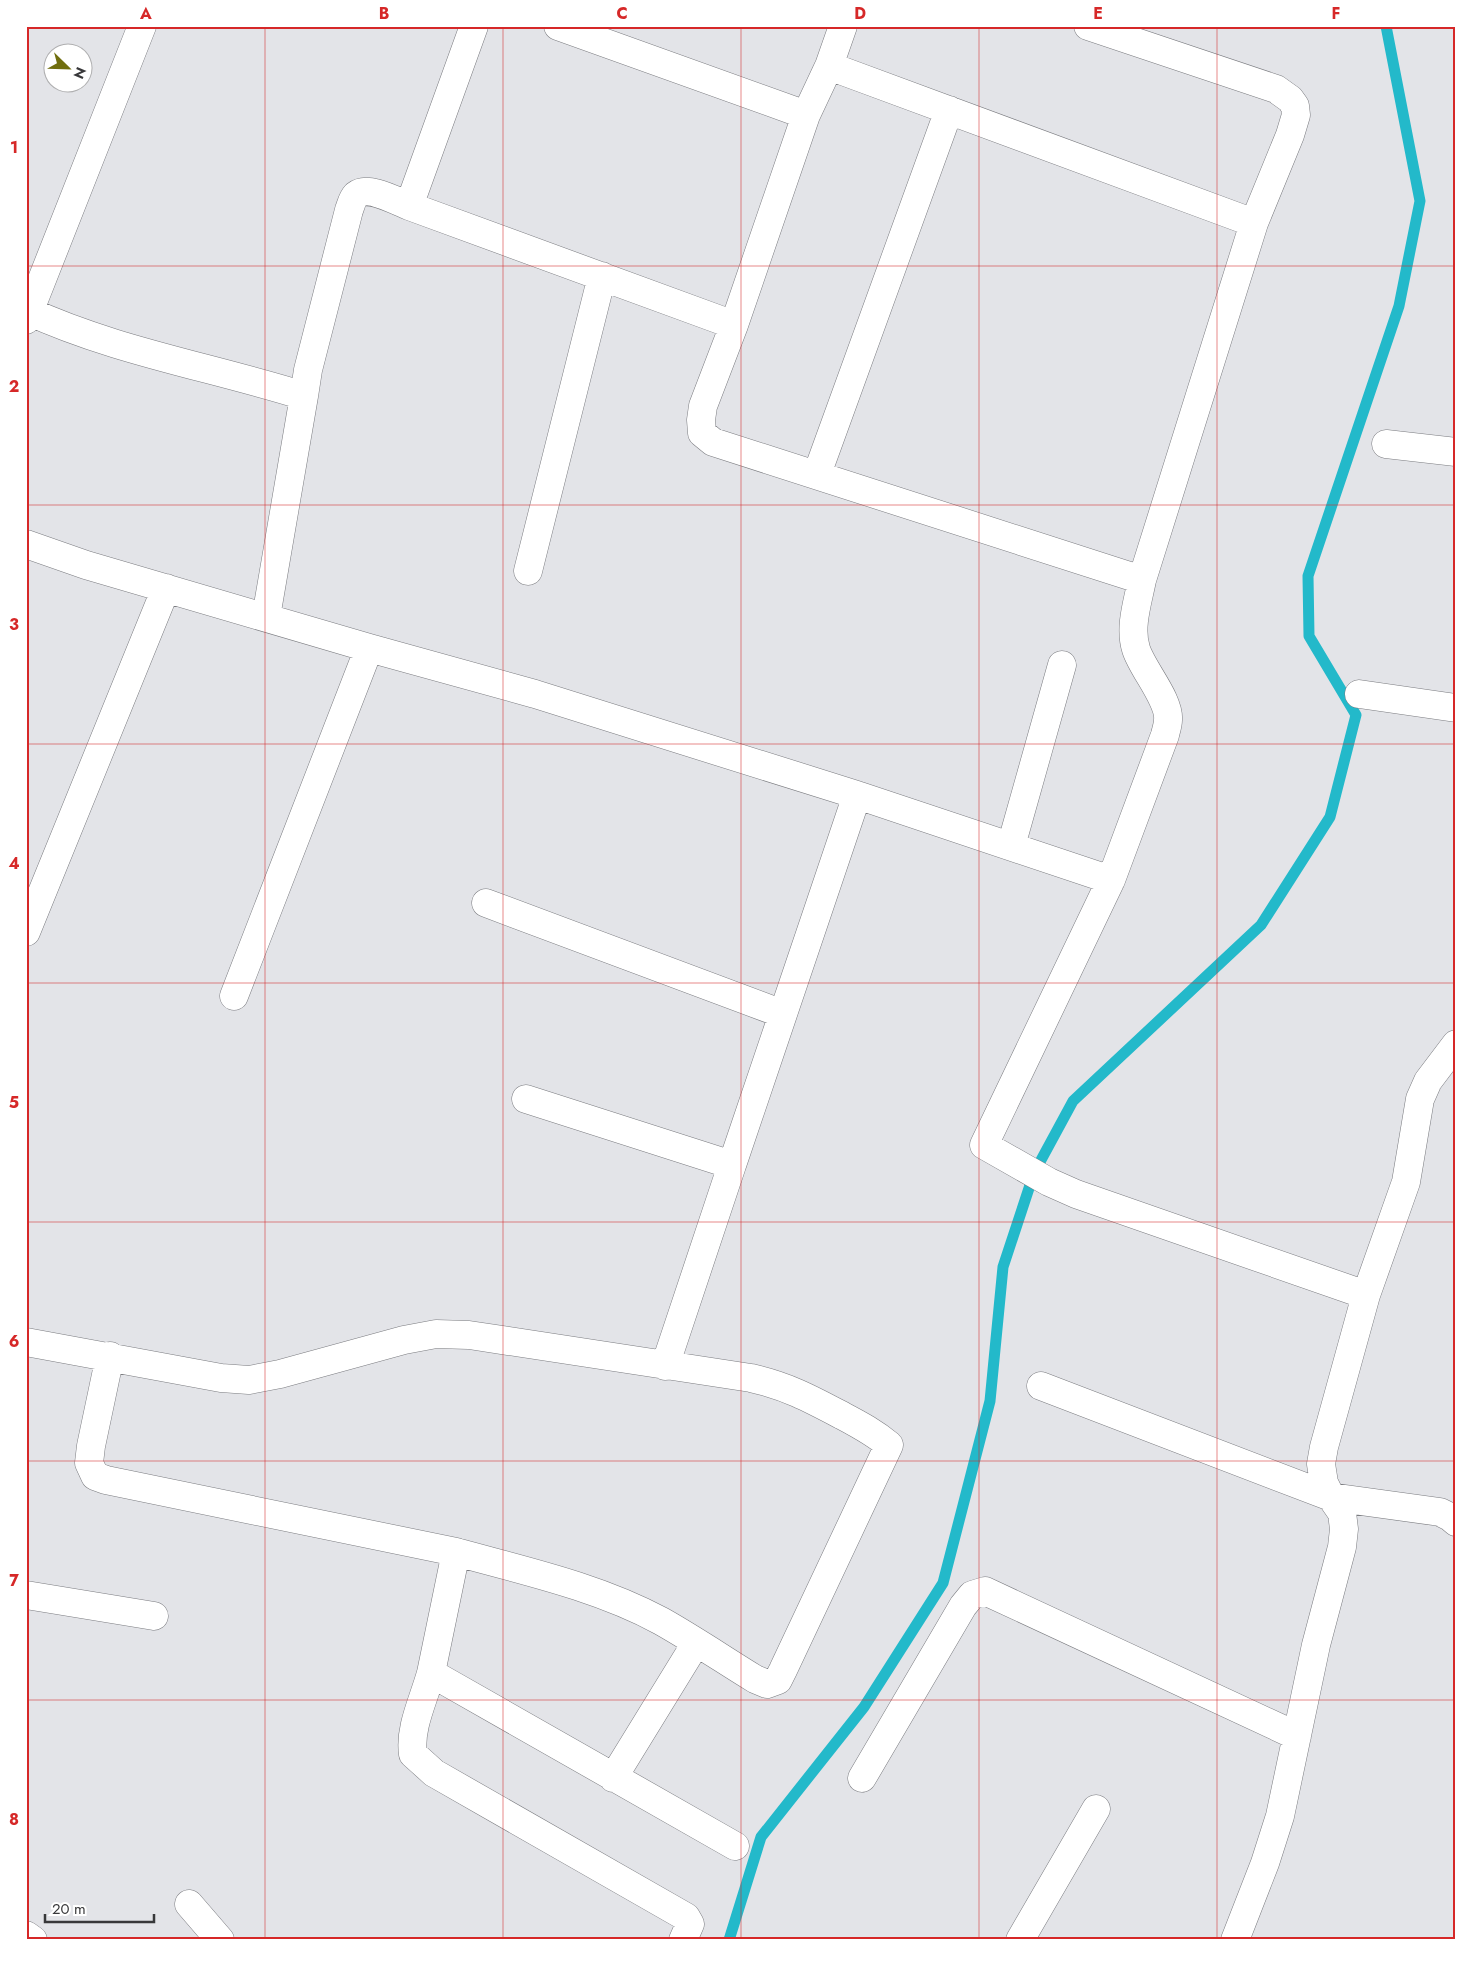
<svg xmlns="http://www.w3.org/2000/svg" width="1482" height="1966" viewBox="0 0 1482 1966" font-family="Jost,sans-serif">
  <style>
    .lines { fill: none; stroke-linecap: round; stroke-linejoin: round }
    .stream { stroke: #23b9ca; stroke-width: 11 }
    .street-casing { stroke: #7b7c80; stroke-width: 29 }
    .street { stroke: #fff; stroke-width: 28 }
    .grid { fill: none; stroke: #d62828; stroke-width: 1; stroke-opacity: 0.55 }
    .neatline { fill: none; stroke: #d62828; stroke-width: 2 }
    .grid-label { font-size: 16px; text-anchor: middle; font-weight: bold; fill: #d62828 }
  </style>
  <rect width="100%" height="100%" fill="#e3e4e8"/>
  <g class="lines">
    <path class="stream" d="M729,1940L761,1837L864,1707L943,1583L990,1401L1003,1267L1034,1173L1073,1101L1261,925L1330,817L1356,715L1309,636L1308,576L1399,306L1420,201L1386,26"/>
    <g class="street-casing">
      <path id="street" d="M558,26L806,115
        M1088,26L1276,89L1290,99L1295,106L1296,115L1290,135L1254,223L1142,580
        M829,66L1254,223
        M409,206L734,325
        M26,310C114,351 212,367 304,396L308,370L349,210C351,205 352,199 356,195C368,185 396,201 409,206L474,26
        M26,320L142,26
        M1386,444L1456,452
        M817,474L949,110
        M26,544L86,565L369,648L535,694L857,795L1111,880L1165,735C1166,730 1168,725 1168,720C1170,700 1142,669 1136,649C1129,627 1138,601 1142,580L713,442L702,433L701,420L703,406L734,325L806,115L829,66L843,26
        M528,571L602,276
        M266,617L304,396
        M1359,694L1456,708
        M1011,846L1062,665
        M1111,880L984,1145L1049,1182L1076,1194L1366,1295
        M486,903L783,1014L732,1165L526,1099
        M26,932L166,588
        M234,996L369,648
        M783,1014L857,795
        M26,1342L221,1378L249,1380L280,1374L404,1340L436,1334L469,1335L751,1378C787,1386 811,1399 843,1416C860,1425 875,1433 889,1445L783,1670L778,1680L767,1684L755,1679C724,1660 693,1639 661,1621C598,1587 525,1571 456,1552L431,1673L735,1846
        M110,1356L91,1446L89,1463L95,1476L106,1480L456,1552
        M665,1366L732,1165
        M1041,1386L1331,1497L1440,1512L1450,1517L1456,1522
        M26,1595L154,1616
        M431,1673C424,1699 409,1728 413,1754L434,1773L686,1917L690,1924L683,1940
        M613,1778L696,1643
        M862,1778L963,1606L972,1595L985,1591L1297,1736
        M189,1904L220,1940
        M26,1935L33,1940
        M1020,1940L1096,1809
        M1235,1940L1265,1863L1280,1816L1316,1645L1342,1547L1344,1529L1342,1513L1331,1497L1324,1483L1321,1464L1324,1447L1366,1295L1406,1182L1420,1099L1428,1081L1456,1044"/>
    </g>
    <use href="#street" class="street"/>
  </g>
  <path class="grid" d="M265,26V1940M503,26V1940M741,26V1940M979,26V1940M1217,26V1940M26,266H1456M26,505H1456M26,744H1456M26,983H1456M26,1222H1456M26,1461H1456M26,1700H1456"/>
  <rect width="1482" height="1966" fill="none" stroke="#ffffff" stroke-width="55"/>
  <g transform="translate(68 68) rotate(113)"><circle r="24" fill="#ffffff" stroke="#afafb0"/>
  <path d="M0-4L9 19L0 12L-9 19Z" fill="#706e0e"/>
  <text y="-8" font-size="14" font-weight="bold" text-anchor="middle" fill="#38383a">N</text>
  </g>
  <path d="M45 1914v8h109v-8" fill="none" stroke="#38383a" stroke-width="2.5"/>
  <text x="52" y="1914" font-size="15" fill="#38383a" stroke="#ffffff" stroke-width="4" paint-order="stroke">20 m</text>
  <rect x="28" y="28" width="1426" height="1910" class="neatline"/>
  <g class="grid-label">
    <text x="146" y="19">A</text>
    <text x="384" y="19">B</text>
    <text x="622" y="19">C</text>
    <text x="860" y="19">D</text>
    <text x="1098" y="19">E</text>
    <text x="1336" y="19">F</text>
    <text x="14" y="153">1</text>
    <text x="14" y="392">2</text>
    <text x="14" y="630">3</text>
    <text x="14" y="869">4</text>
    <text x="14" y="1108">5</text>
    <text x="14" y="1347">6</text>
    <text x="14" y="1586">7</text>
    <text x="14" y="1825">8</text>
  </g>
</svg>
